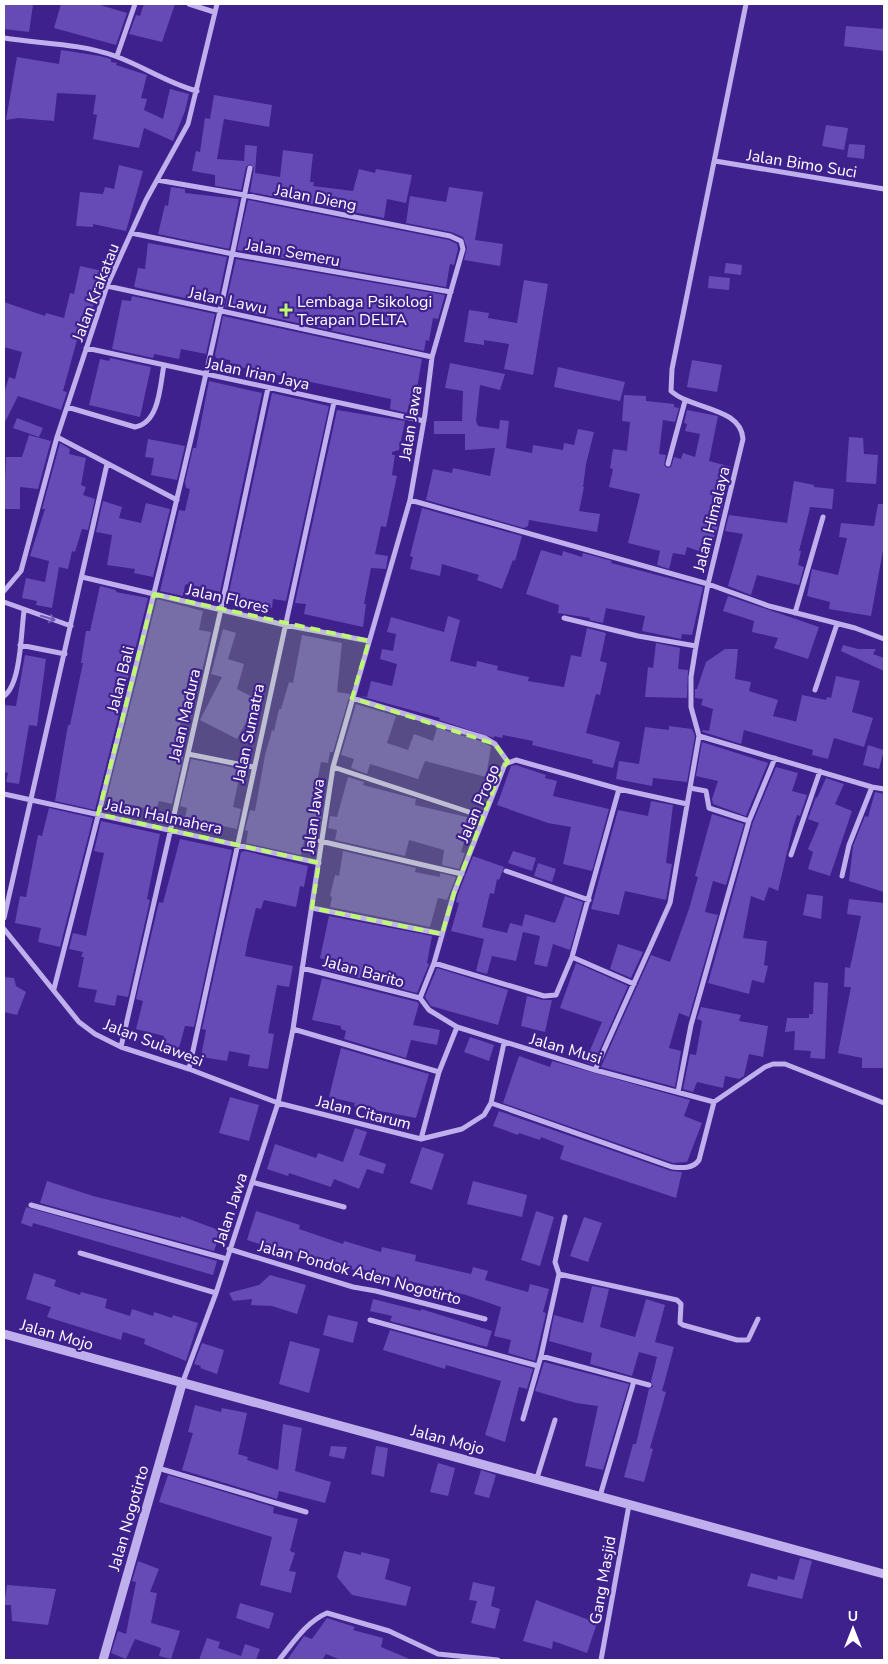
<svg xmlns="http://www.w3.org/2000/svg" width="888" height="1664" viewBox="0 0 888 1664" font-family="'Nunito Sans',sans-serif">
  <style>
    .building { fill: #664ab5 }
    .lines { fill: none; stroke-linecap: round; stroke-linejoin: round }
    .minor { stroke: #bfafec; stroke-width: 5 }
    .tertiary { stroke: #bfafec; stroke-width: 9 }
    .oneway { stroke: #725ab3 }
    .marked { fill: #bff971; fill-opacity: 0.2; stroke: #bff971; stroke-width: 4; stroke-dasharray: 10 6; stroke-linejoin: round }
    .poi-dot { fill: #bff971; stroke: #3f218d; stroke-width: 2 }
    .labels { text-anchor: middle; stroke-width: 4.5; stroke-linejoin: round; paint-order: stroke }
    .street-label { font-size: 16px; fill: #fff; stroke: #3f218d }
    .poi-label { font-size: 16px; fill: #fff; stroke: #3f218d; text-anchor: start }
  </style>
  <rect width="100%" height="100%" fill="#3f218d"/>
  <path class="building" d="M4,4L33,5L29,32L4,29Z
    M61,4H97L127,13L116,45L54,28Z
    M144,4H175L162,42L129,34L136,15L140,16Z
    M846,26L884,29V51L844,46Z
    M61,50L100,56L111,59V62L117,63L116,65L147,75L141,98L147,99L144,110L163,119L170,89L189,94L185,111L173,141L144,128L139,148L93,139L97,115L93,114L96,95L57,93L54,121L18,118L6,120L17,57L59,64Z
    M214,95L272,105L269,127L224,119L217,159L244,161L245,145L257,146L255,173L280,177L283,150L313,154L310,182H314L313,186L353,191L359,169L375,173L376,169L412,175L406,203L387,199L384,218L250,192L254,168L250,164L246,167L241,190L215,186V175L192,171L196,151L200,152L205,118L210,119Z
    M826,125L848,128L844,150L822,146Z
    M849,144L865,145L864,159L847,157Z
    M119,165L143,171L126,231L93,224V227L76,226L80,192L103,194L105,187L114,189Z
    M171,187L185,189V193L239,199L229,249L158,234L165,205L168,206Z
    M449,187L483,192L475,240L503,244L500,266L464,260L467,248L463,237L451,232L406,223L410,196L446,202Z
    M248,200L449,240L457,244L458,249L454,265L450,264L446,287L237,250Z
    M148,243L227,257L217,305L134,287L138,268L145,269Z
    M236,259L445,295L438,319L433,318L429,341L426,340L424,351L225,307Z
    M726,263L742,265L741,275L724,273Z
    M80,266L102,271L84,342L77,340L63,391L67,392L61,410L18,396L4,424V394L9,377L15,379L22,352L4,347V302L45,316L46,313L64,318L70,293L74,294Z
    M709,276L730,278L729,290L708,288Z
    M524,280L548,284L533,375L504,369L509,344L484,340V345L464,342L469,310L489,313L488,318L517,323Z
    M132,296L215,314L206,354L181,349L179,359L154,354L153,358L112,349L122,300L131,301Z
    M223,316L422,359L414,406L409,405L407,413L390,409L391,399L240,367L241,365L230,363V360L216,358L215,355Z
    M110,358L151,367L140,417L89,405L100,359L109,361Z
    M692,360L722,365L717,392L687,387Z
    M450,363L505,374L500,390L480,385L476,421L478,426L499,429L500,420L509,421L506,448L532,453L533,445L563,450L564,443L574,445L578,429L594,432L586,464L583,487H584L579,511L600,514L597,532L529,520L528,526L524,528L426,500L433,469L452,473L453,468L490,476L495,448L465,450V434H434V421H462L463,391L445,388Z
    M558,367L625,382L620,401L554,387Z
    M209,381L262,393L220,592L188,584L185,585L183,596L160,591L179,510L185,511L190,489L186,488L185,482L193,448H196Z
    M272,393L329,406L286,601L273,599L272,608L228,597Z
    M624,395L646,396V401L674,404V407L679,408L675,422L663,420L659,454L666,455L664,465L667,468L671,467L674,457L681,459L683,453L695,457L700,434L685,431L687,424L684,423L687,410L718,416L709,461L731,467L721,500H724L717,529L708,554L687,547L685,555L673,553L669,569L657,565L660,551L628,543L640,494L609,487L613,469L610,468L613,449L627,451L630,422L622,421Z
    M337,410L405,421L399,450L392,452V455H395L392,475L397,476L386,527L381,526L375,554L388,556L386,569L371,568L364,604H366L363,627L304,614L306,604L295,603Z
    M17,418L43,428L39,437L13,428Z
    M29,435L51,441L38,489L20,487V509H4L6,457H22Z
    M849,437L863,438L864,454L878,455L876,484L846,482Z
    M148,439L185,446L177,480L151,475L154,458L145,457Z
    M60,443L70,449L69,454L86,458L81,485L86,487L83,495L95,499L88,530L82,529L75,552L72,551L68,569L59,567L52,608L36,605L37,601L22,598L26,578L45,582L49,561L30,556L45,509H42Z
    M794,481L814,485V487L834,489L832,509L810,507L809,512L799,551H801L798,565L804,567L799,585L757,575L751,595L728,586L743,534L725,531L729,515L787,523Z
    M103,501L122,507L119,518L141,523L146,503L170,509L153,577L134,573L135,569L107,565L112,535L96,532Z
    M878,504H884V545L871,616L829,609L830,602L807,596L812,569L838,575L847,538L839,537L841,523L874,526Z
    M422,508L522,536L515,561L513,560L502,589L477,580L479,575L442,564L440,576L410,569L413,557L410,556Z
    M541,550L562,556L563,551L582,557L583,553L612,561L611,563L703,587L692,635L682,634L681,639L642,631L645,616L606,608L603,623L589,620L590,618L558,613L559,605L526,594Z
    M100,586L116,590V592L148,598L95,810L55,801L68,725H70L83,663H81L86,631H90Z
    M728,596L819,627L808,659L774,648L778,638L752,632L754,621L723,611Z
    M157,599L203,611L199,630L211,632L202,671L197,669L194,674L186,713L183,711L181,720L176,748H179L176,762L180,756L183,757L172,804L159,801L156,810L106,801Z
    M448,616L460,620L450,661L476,667L477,661L498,666L497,670L529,677L528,681L564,687L571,655L581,657L587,628L606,633L600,661L607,663L600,695L596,694L586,733L620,742L613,768L592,763L593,760L532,745L533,741L503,735L502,738L494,736V738L439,720L440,718L360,696L367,697L371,681L392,686L397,664L380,659L382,649L393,651L396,634L387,632L391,617L444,632Z
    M223,629L236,633L228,659L244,664L237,689L258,700L237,739L200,720L222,677L211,674Z
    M302,635L342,643L337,692L350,694L333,752H330L328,763L321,762L311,812L321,814L320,826L308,824L301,855L246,843L248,831L245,830L250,810L255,811L265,755L272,730L274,731L279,709H281L289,682L293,683Z
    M656,643L680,648L678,669L688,670L687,698L645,697L648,667L653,668Z
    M843,645L858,649H876L873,654L884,658V671L841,651Z
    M725,649H738L735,679L751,682L749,691L778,700L773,716L794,721L796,722L802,695L826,700L827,697L831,698L836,676L860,681L852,712L873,718L864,747L834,738L828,759L812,755L813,750L744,730L741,744L703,732L702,730L709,731L713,709L701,705L703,699L695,698V689H697L706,662Z
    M25,655L46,659L37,726L29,725L19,784L6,782L8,773L4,772V705L16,706Z
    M356,704L396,716L387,743L408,750L414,734L433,741L437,728L483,742L491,747L486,777L425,761L418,779L370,764L367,774L351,768L354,759L341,755Z
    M669,726L692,729L695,736L687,782L653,778L652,786L616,779L619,761L639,764L645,727L669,730Z
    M702,742L768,763L746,816L713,804L712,799L718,781L696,776Z
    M868,745L884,750L879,769L863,765Z
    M191,759L241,769L233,807L241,809L237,829L185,818L187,808L180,806Z
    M516,765L546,775L545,778L557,781L553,796L609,809L592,871L563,864L571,827L548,823L497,805L511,766Z
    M776,767L798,773L792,791L807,795L800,816L797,815L793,827L778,891L769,887L764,901L751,896L743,938L767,941L764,965L768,966L764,983L752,980L749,994L708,983L753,822Z
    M348,777L364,782L363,785L416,799L415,805L471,818L461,852L465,853L459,869L442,865L444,850L409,840L405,856L335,840L337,830L328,828L330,816L337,817Z
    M826,778L844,784L835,804L852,811L830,876L808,869L813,852L808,849L819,823L808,819L816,797L817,798Z
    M875,792L884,794V892L849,881L853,846L865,816L868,817Z
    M651,801L673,805L666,863L672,864L666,900L625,891L619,915L591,909L618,810L648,816Z
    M49,808L93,818L60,947L38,942L41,928L15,923L20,896L26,897L38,835L42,836Z
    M712,814L744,824L726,885L713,881L705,912L718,915L689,1017L679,1013L669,1048L681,1051L675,1087L601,1067L651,955L670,962L689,909L698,877L695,876Z
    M101,821L160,834L147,899L150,900L128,997L117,995L115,1006L94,1002L97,990L78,987L84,957H81L83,952L69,949L73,933L86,936L104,853L94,851Z
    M180,839L232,850L194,1027L185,1026L179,1048L162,1044L164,1036L136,1029L143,1001L136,999L159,902L163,903Z
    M245,851L308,866L304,887L300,886L296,907L264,900L261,909L256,908L248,940L245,956L293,966L289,987L277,985L268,1033L274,1034L268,1069L248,1066L250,1055L229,1051L227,1061L201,1057L206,1030L202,1029L241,852Z
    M343,851L416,868L415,872L440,877V873L456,877L447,900L438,898L430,927L330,907L332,897L330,896L335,875L339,876Z
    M513,851L536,858L532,871L508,863Z
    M473,856L504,867L499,880L497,879L494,894L490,893L482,927L507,933L510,923L522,926L525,914L555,923L565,896L583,902L570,950L553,944L547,967L534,964L540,936L523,932L516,961L492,956L487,974L476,971L484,939L451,931L459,903L456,902L458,894Z
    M538,863L556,869L552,882L534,876Z
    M807,894L823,896L821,919L803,915Z
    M849,899L884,903V1068H862V1058L838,1053L851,987H844L845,967L850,968L861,916L847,914Z
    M329,916L432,936L427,963L429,964L417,993L324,969L327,960L320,958Z
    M618,944L643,952L631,978L610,969Z
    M576,963L628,986L593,1065L585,1062L602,1022L560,1008Z
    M437,968L508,990L498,1025L431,1006L425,997Z
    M4,977L14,978L16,986L26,992L17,1015L4,1012Z
    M322,978L417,1002L419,1004L413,1025L440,1030L437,1045L411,1040L406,1058L344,1039L346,1031L341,1029V1026L312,1020Z
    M814,982L828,983L825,1059L810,1058L811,1051L794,1050L795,1031L785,1032L787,1018H809V1014H813Z
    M527,996L543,1000H552L545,1032L521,1026Z
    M701,1007L741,1015L739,1021L768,1026L763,1057L749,1054L744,1076L739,1079L725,1076L723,1088L697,1082L693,1092L683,1089L690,1054L696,1055L702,1021L697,1019Z
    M470,1037L494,1045L489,1061L464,1052Z
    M341,1048L429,1074L416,1118L354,1106L355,1103L329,1097Z
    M519,1056L550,1067L552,1061L690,1100L684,1116L702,1123L687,1162L673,1163L503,1103Z
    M230,1097L259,1105L249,1141L219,1133Z
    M499,1111L671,1171L682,1172L676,1198L560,1159L564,1146L541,1137L540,1140L519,1133L518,1135L493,1126Z
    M355,1128L367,1132L359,1155L386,1164L383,1174L367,1169L359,1189L334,1179L331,1187L289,1173L288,1176L267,1169L275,1144L316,1158L318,1153L343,1162Z
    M422,1147L444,1154L432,1190L410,1183Z
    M47,1181L93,1196L181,1218V1216L221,1231L214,1251L40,1203Z
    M473,1181L527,1195L522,1217L467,1204Z
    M26,1207L217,1261L213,1275L33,1223L32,1227L21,1223Z
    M256,1211L300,1225L299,1229L343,1244L344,1241L381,1252L382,1247L416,1255L415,1261L471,1274L473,1267L488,1271L485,1280L528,1292L530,1284L549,1289L543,1312L546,1313L535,1361L508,1353L511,1340L494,1336L501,1307L466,1295L356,1268L355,1270L332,1265L292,1251L290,1254L247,1240Z
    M536,1211L554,1217L540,1266L521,1260Z
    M584,1217L602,1223L588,1262L570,1256Z
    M34,1273L56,1280L54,1286L80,1295L81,1292L107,1299L105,1308L130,1316L132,1309L153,1316L154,1312L172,1318L173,1315L198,1323L186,1361L144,1344L145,1339L123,1332L121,1340L47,1317L51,1307L26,1299Z
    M270,1275L306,1285L297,1314L272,1306L251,1305L252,1299L233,1301L229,1293L259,1285Z
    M592,1286L609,1289L600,1327L635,1337L646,1299L665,1305L655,1342L674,1347L662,1391L666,1392L650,1448L653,1449L644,1482L624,1477L633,1444H636L649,1389L653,1387L651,1381L657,1357L639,1352L632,1376L590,1364L592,1353L549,1341L554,1315L583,1323Z
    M373,1299L421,1311V1309L492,1331L487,1347L390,1321L392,1316L370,1311Z
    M328,1315L358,1322L353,1343L323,1335Z
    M390,1330L533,1369L527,1389L519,1387L505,1442L485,1435L501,1381L446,1365L445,1369L383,1350Z
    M290,1341L320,1349L309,1393L279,1384Z
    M202,1343L224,1350L217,1374L200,1368L201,1366L194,1364Z
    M544,1362L629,1384L603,1470L585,1466L598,1406L576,1403L535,1391Z
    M195,1405L221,1412L222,1408L247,1413L238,1454L248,1457L247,1460L278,1470L283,1424L302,1428L295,1471L331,1482L325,1503L279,1491L277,1499L182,1470L193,1433L188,1432Z
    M331,1446L347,1447L344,1459L329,1456Z
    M376,1446L388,1448L384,1477L371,1474Z
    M438,1463L455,1468L448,1496L430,1492Z
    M481,1470L496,1475L489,1498L474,1494Z
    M168,1475L274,1507L273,1513L298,1519L290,1551L295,1553L289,1571L296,1572L291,1593L260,1585L272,1537L159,1502Z
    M344,1551L361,1555V1552L390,1559L385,1579L411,1587L406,1606L352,1595L337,1577Z
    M800,1558L812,1561L802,1599L747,1586L751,1573L777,1580L778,1576L794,1580Z
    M138,1561L159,1569L150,1592L157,1593L151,1623L180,1631L171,1659L159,1656L161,1648L135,1639L126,1659L111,1653L118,1631L126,1634L136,1582L132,1581Z
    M473,1582L495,1587L491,1606L500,1609L495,1629L471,1623L477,1601L469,1600Z
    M7,1585L56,1589L48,1625L12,1621L11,1605H4Z
    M536,1600L597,1623L587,1653L553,1641L552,1649L523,1641Z
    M240,1603L274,1613L269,1629L236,1618Z
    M327,1618L355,1627L353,1630L383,1638L381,1647L412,1660H341L326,1654L322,1660H287L304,1636L312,1639Z
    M207,1638L220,1642L218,1648L241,1656L245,1644L260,1649L256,1660H199Z"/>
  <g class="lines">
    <path class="minor" d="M189,4L214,12
      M746,4L672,369L671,391C692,410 741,407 743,439L708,584L696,646L691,677V707L699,736L872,787L884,789
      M4,38C41,44 78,43 115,56C143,66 167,83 197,91
      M117,56L135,4
      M715,161L884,189
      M157,180L244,195L450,236L461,241L463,249L432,357L425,414L410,500L333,767L293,1029L278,1103L216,1293L182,1384
      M131,233L233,254L451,292
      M107,286L432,357
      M86,348L424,421
      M67,407L135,427C160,423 160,384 164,365
      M57,437L177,500
      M668,464L685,401
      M410,500L708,584L769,606L855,628L884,639
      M82,577L285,625L369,641
      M4,591L21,571L57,437L107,286L146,200L188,124L217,4
      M4,602L71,626
      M795,613L823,517
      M564,618L638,636L696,646
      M20,645L65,654
      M815,690L837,624
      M4,696C21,684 21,632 24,611
      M352,698L485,738L495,744L508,762
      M188,754L253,767
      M333,767L484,817
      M4,794L319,863
      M749,821L775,758
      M320,841L462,874
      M791,855L820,771
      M506,871L589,900
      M842,876L849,845L872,787
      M312,908L442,934
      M4,918L107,464
      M4,929L79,1022L95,1034L121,1047L189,1069L278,1103L421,1139L462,1129L484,1115L491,1103L504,1043
      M572,957L634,984
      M434,963L544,996L556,995L572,957L619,789
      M302,968L420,998
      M54,989C123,717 195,444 250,168
      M420,998L434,963L454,893L505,764L516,760L619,789L687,804
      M420,998L429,1010L457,1027L595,1070L714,1102
      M293,1029L439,1072L421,1139
      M121,1047L221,609L268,388
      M189,1069L334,402
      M595,1070L670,903L699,736
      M439,1072L457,1027
      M678,1092L691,1025L749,821L709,808L706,791L690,788
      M491,1103L672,1167C682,1168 693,1169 699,1160L714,1102L765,1067L773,1064H785L884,1103
      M252,1182L344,1207
      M31,1205L227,1259
      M229,1249L353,1287L376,1291L485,1319
      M80,1253L216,1293
      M559,1274L677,1300L681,1304L680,1323L683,1325L737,1340H748L758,1319
      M370,1320L538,1366
      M541,1356L649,1385
      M523,1419L541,1356L559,1274L555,1262L565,1217
      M158,1468L306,1512
      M537,1478L555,1420
      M600,1496L634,1381
      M279,1660C293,1643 306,1622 327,1613L389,1631L438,1654L498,1660
      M601,1660L629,1505"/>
    <path class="tertiary" d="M4,1334L884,1574
      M103,1660L182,1384"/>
  </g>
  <defs><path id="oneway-shaft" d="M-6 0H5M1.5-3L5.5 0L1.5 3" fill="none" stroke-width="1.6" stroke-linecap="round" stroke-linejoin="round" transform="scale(1.25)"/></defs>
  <use class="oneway" href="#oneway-shaft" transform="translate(48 618) rotate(17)"/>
  <path class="marked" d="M154,594L369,641L352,698L495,744L508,762L501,770L454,893L442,934L312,908L319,863L98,814Z"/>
  <path class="poi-dot" d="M283.5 302.5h5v5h5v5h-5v5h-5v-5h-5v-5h5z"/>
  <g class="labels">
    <g class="street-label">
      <text transform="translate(802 163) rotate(9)" y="6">Jalan Bimo Suci</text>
      <text transform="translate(316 197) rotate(11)" y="6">Jalan Dieng</text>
      <text transform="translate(293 252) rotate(10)" y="6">Jalan Semeru</text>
      <text transform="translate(95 292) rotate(-69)" y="6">Jalan Krakatau</text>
      <text transform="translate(228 300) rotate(12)" y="6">Jalan Lawu</text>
      <text transform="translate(258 373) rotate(12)" y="6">Jalan Irian Jaya</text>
      <text transform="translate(410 423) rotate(-81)" y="6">Jalan Jawa</text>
      <text transform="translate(711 519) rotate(-76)" y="6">Jalan Himalaya</text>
      <text transform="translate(228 598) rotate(13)" y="6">Jalan Flores</text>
      <text transform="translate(120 679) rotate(-76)" y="6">Jalan Bali</text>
      <text transform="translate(184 715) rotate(-77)" y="6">Jalan Madura</text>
      <text transform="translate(248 733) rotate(-78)" y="6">Jalan Sumatra</text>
      <text transform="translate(478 803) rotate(-67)" y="6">Jalan Progo</text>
      <text transform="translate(164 816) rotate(12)" y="6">Jalan Halmahera</text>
      <text transform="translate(313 816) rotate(-82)" y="6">Jalan Jawa</text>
      <text transform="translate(364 971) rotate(15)" y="6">Jalan Barito</text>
      <text transform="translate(154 1042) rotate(21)" y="6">Jalan Sulawesi</text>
      <text transform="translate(566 1048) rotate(16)" y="6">Jalan Musi</text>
      <text transform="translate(364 1112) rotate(14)" y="6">Jalan Citarum</text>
      <text transform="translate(230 1209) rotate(-72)" y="6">Jalan Jawa</text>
      <text transform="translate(360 1272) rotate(15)" y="6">Jalan Pondok Aden Nogotirto</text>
      <text transform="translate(57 1334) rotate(16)" y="6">Jalan Mojo</text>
      <text transform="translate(448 1439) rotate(15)" y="6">Jalan Mojo</text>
      <text transform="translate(128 1518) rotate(-74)" y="6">Jalan Nogotirto</text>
      <text transform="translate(602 1580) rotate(-80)" y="6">Gang Masjid</text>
    </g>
    <g class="poi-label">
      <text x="297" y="307">Lembaga Psikologi<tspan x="297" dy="18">Terapan DELTA</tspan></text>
    </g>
  </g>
  <rect width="888" height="1664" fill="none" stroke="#ffffff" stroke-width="10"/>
  <g transform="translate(853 1629)" stroke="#3f218d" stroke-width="4" paint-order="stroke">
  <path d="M0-4L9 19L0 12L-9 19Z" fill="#ffffff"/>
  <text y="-8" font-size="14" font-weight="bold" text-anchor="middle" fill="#ffffff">U</text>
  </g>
</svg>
